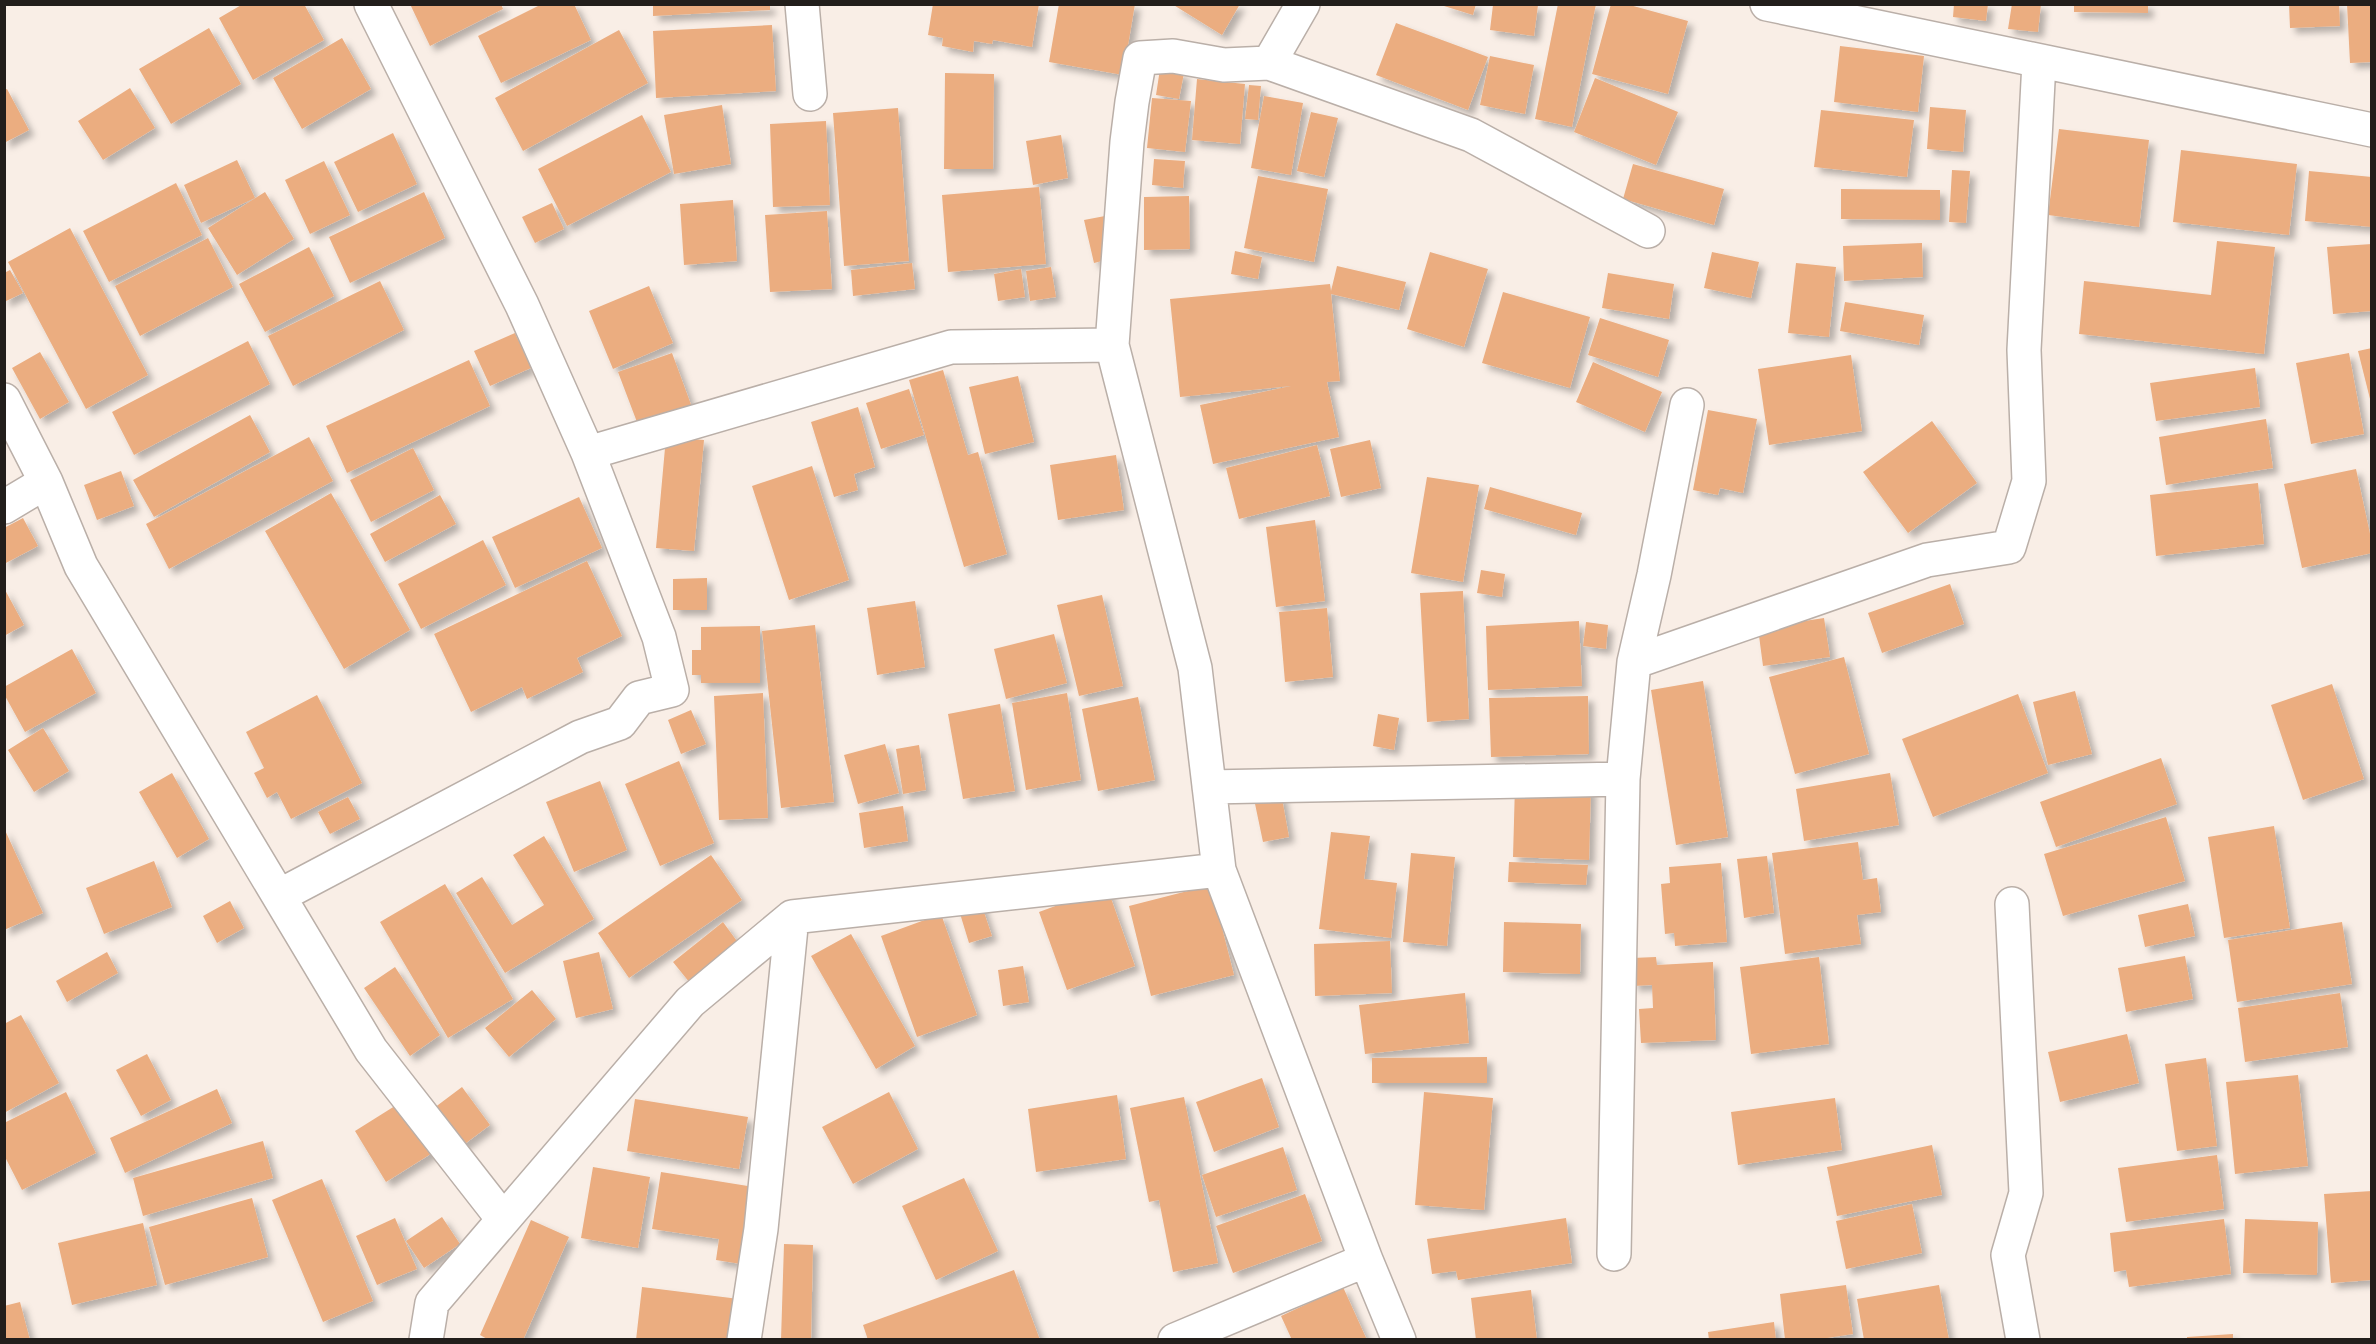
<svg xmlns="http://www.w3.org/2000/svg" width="2376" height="1344" viewBox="0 0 2376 1344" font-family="'Source Serif 4',serif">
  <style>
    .building { fill: #ebad80; filter: url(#shadow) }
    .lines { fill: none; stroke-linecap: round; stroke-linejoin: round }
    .street-casing { stroke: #baafa8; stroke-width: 36 }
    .street { stroke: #fff; stroke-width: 33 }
  </style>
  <defs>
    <filter id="shadow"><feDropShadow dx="5.5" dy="5.5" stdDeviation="3" flood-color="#0004"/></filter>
  </defs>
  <rect width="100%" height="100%" fill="#f9eee6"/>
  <path class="building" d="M243,4H304L324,40L253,80L219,18Z
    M410,4H501L503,9L430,46Z
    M542,4H574L591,40L501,83L478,36Z
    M653,4H770V10L653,16Z
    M933,4H1039L1032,47L993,40L992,44L974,41L973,52L942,46L943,38L928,35Z
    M1059,4H1135L1123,75L1049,62Z
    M1172,4H1240L1222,35Z
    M1444,4H1476L1473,15L1444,6Z
    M1558,4H1596L1572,127L1535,119Z
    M1611,4H1626L1688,21L1668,94L1592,74Z
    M1954,4H1988L1986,21L1953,17Z
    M2012,4H2041L2038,32L2008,29Z
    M2074,4H2148V13L2074,12Z
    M2289,4H2339L2340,26L2290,28Z
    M2347,4H2372V62L2350,63Z
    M1493,5H1538L1534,36L1490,30Z
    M1396,23L1488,57L1468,110L1376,75Z
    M772,25L776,91L656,98L653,31Z
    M209,28L241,84L171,124L139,69Z
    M619,30L648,83L523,151L495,98Z
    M342,38L371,89L302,129L273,78Z
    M1840,46L1924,56L1918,112L1834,102Z
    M1490,56L1534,65L1525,114L1480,105Z
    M1160,69L1184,73L1179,99L1156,95Z
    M945,73L994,74L993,169H944Z
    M1595,78L1678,112L1656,165L1574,132Z
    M1197,79L1245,84L1240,144L1192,140Z
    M1249,85L1261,86L1258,120L1245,119Z
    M130,88L155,128L103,160L78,121Z
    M7,89L29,130L4,143V90Z
    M1264,96L1303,103L1291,175L1251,168Z
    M1152,98L1191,101L1185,152L1147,148Z
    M722,105L731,164L674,174L664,115Z
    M1930,107L1966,110L1963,152L1927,149Z
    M898,108L909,261L844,266L833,113Z
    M1821,110L1914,120L1907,177L1814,167Z
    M1311,112L1338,118L1324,177L1297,171Z
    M642,115L671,172L567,226L538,169Z
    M826,121L830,205L773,207L770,124Z
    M2059,129L2149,140L2139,227L2048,215Z
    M393,133L417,184L358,212L334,162Z
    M1061,135L1068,178L1033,185L1026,141Z
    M2181,150L2297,164L2289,235L2173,222Z
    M1154,159L1185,161L1183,188L1152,185Z
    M237,160L255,198L201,223L184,185Z
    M324,161L350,215L310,234L285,180Z
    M1633,164L1724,189L1714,225L1623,199Z
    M1952,170L1970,171L1966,223L1949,222Z
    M2309,171L2372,177V227L2305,221Z
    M1258,176L1328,189L1314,262L1244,248Z
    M176,183L202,235L109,282L83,231Z
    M1039,187L1046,264L948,272L942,195Z
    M1841,189L1940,190V220L1841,219Z
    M265,192L294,239L237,275L208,228Z
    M424,192L445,238L350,283L329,237Z
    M1189,196L1190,249L1144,250V197Z
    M733,200L737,261L684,265L680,204Z
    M552,203L564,229L535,243L522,217Z
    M827,211L832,289L770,292L765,215Z
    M1105,216L1114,258L1094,263L1084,220Z
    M70,228L148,375L86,409L8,262Z
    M208,238L233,287L140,336L115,286Z
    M2217,241L2275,247L2264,354L2079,334L2084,281L2211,295Z
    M1922,243L1923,277L1844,281L1843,246Z
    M2372,244V311L2333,314L2327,247Z
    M309,247L334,296L265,332L239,284Z
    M1235,251L1262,257L1258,279L1231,274Z
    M1430,252L1488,269L1464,347L1407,329Z
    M1712,252L1759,262L1751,298L1704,288Z
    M912,263L915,289L853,296L851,270Z
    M1796,263L1836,267L1829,337L1788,333Z
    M1337,266L1406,282L1399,310L1331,294L1340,381L1327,382L1339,437L1213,464L1200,405L1291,386L1180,397L1170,299L1330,284L1331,291Z
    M1051,267L1056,297L1030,301L1026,271Z
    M1021,269L1025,297L998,301L994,274Z
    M10,270L23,293L4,302V273Z
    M1608,273L1674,284L1669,319L1602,308Z
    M380,281L404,330L293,386L268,336Z
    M649,286L673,343L613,369L589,311Z
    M1503,292L1590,317L1570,388L1482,363Z
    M1845,302L1924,315L1919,345L1840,331Z
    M1600,318L1669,340L1658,377L1588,355Z
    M515,333L531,368L490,386L474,351Z
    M248,341L270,384L134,455L112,412Z
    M2372,348V403H2371L2358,351Z
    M40,352L69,402L40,419L12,368Z
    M672,353L693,410L640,430L618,372Z
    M2349,353L2364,434L2311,444L2296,363Z
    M1851,355L1862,431L1769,445L1758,369Z
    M469,360L490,406L347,473L326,426Z
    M1593,362L1662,392L1645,432L1576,402Z
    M2255,368L2260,407L2156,421L2150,383Z
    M943,370L968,455L978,452L1007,554L964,567L909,380Z
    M1018,376L1034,442L985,454L969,387Z
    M909,389L924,435L881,449L866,403Z
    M858,407L875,467L854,474L858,490L834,497L811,422Z
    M1708,410L1757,419L1743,493L1720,488L1718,495L1693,490Z
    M250,415L270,452L154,517L133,480Z
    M2266,419L2273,468L2166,485L2159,437Z
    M1932,421L1977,483L1908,533L1863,472Z
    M309,437L333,481L169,569L146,524Z
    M666,437L704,440L694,551L656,548Z
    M1370,440L1381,488L1341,497L1330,449Z
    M1317,445L1330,496L1239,519L1226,468Z
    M413,448L434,490L371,522L350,480Z
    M1116,455L1124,510L1058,520L1050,465Z
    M812,466L849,580L789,600L752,486Z
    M2356,469L2372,543V553L2302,568L2284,484Z
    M121,471L134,506L97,520L84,485Z
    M1427,477L1479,485L1463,582L1411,573Z
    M2258,483L2264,544L2156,556L2150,495Z
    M1490,487L1582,513L1576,535L1484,509Z
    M331,493L410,630L344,669L265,531Z
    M440,495L456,524L385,562L370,534Z
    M579,497L602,548L515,588L492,537Z
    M23,518L38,546L4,564V528Z
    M1315,520L1325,601L1276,607L1266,527Z
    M483,540L506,585L421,629L398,584Z
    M587,561L622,636L577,658L583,672L527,699L522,687L471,712L434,634Z
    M1481,570L1505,574L1502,597L1477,593Z
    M707,578V610H673V579Z
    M1950,584L1964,624L1882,653L1868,613Z
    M4,588L24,625L4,636Z
    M1463,591L1469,719L1427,722L1420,593Z
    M1102,595L1123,686L1079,696L1057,605Z
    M915,601L925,667L877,675L867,608Z
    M1327,608L1333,677L1285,682L1279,612Z
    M1824,618L1830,657L1763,666L1758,628Z
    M1579,621L1582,686L1488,690L1486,626Z
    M1586,622L1608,625L1606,649L1583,646Z
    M815,625L834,802L781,808L762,631Z
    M760,626V683H701V675H692V650H701V627Z
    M1054,634L1067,683L1006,699L994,649Z
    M72,649L96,693L25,732L4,694V687Z
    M1844,657L1869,754L1795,774L1769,677Z
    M1703,681L1728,837L1676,845L1651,690Z
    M2332,684L2364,779L2303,800L2271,705Z
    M2075,691L2092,754L2048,765L2033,702Z
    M763,693L768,818L719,820L714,696Z
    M1067,693L1081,780L1026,790L1012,703Z
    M2018,694L2048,773L1933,817L1902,739Z
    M317,695L362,783L291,819L277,792L267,798L254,773L264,768L246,732Z
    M1588,696L1589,754L1491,757L1489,698Z
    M1138,697L1155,780L1098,791L1082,709Z
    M1000,704L1015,791L963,799L948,714Z
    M691,710L706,744L681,754L668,720Z
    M1378,714L1399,718L1394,750L1373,746Z
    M43,728L69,771L34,792L8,750Z
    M885,744L899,793L858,804L844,755Z
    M919,745L926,790L903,794L896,749Z
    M2161,758L2177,804L2056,847L2040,802Z
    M679,761L714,843L660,866L625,784Z
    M172,773L209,839L177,858L139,792Z
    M1890,773L1899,825L1804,841L1796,789Z
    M600,781L627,850L574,872L546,802Z
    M1515,785L1591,787L1589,860L1513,857Z
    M1281,793L1289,837L1263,842L1254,799Z
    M348,797L360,819L330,834L318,812Z
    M903,806L908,841L864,848L859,813Z
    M2166,817L2185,881L2063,916L2044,854Z
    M2274,826L2290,928L2224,938L2208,837Z
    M4,828L43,913L4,930Z
    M1331,832L1370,836L1364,879L1397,883L1391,938L1319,929Z
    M544,836L594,919L505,973L456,893L482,877L512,925L544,905L513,855Z
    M1858,842L1863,880L1877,878L1881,912L1857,915L1861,944L1785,954L1772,853Z
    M1411,853L1455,857L1447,946L1403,942Z
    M711,855L742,900L629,978L598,933Z
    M1767,856L1774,913L1744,918L1737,859Z
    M154,861L172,907L104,934L86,888Z
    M1509,862L1588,865L1586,885L1508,882Z
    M1721,863L1727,942L1675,946L1674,933L1665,934L1661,884L1670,883L1669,867Z
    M445,884L513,999L448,1038L380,922Z
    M1211,885L1234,975L1151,996L1129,906Z
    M1107,887L1135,966L1067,990L1039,912Z
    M980,900L992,936L969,943L958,907Z
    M230,901L244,928L217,943L203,916Z
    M2188,904L2195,936L2145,947L2138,915Z
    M941,914L977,1015L917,1037L881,936Z
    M723,922L739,944L690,983L673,962Z
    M1504,922L1581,924L1580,974L1503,972Z
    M2342,922L2352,984L2237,1002L2228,940Z
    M851,934L915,1046L876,1069L811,956Z
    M1390,941L1392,993L1315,996L1314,944Z
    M107,952L118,973L67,1002L56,981Z
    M599,952L613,1009L576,1018L563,961Z
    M2185,956L2193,999L2126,1012L2118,968Z
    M1656,957L1657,965L1713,962L1716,1040L1641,1043L1639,1009L1653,1008L1652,985L1633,986L1632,958Z
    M1819,957L1829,1044L1751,1054L1740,967Z
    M1023,966L1029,1002L1003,1006L998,970Z
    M395,967L440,1035L410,1056L364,988Z
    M532,990L556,1019L509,1057L485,1028Z
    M1465,993L1469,1043L1365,1054L1359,1005Z
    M2340,993L2348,1047L2245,1062L2238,1008Z
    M21,1015L59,1083L4,1113V1024Z
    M2127,1034L2139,1083L2060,1102L2048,1052Z
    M147,1054L171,1100L141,1116L116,1070Z
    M1487,1057V1083H1372V1058Z
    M2206,1058L2217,1146L2177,1151L2165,1064Z
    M2298,1075L2308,1166L2235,1174L2226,1082Z
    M1262,1078L1279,1127L1214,1152L1196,1102Z
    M462,1087L490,1125L454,1152L426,1114Z
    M217,1089L232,1123L125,1173L110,1138Z
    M66,1092L96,1153L22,1190L4,1155V1123Z
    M889,1092L918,1149L853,1184L822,1127Z
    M1424,1092L1493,1098L1484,1210L1415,1205Z
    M1117,1095L1126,1159L1036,1172L1028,1109Z
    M1184,1097L1218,1263L1173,1272L1159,1200L1149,1202L1130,1108Z
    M1835,1098L1842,1150L1738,1165L1731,1112Z
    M406,1099L437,1150L386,1182L355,1131Z
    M635,1099L748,1117L739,1169L627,1151Z
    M263,1141L273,1178L143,1216L133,1178Z
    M1932,1145L1942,1195L1837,1216L1827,1167Z
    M1283,1147L1297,1190L1216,1217L1202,1175Z
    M2217,1155L2224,1209L2126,1222L2118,1168Z
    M593,1167L650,1177L638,1248L581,1238Z
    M661,1172L754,1187L741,1264L716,1260L719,1239L652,1229Z
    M964,1178L998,1251L936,1280L902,1206Z
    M322,1179L373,1301L323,1322L272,1200Z
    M2372,1191V1280L2331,1283L2324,1194Z
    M1305,1194L1322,1241L1233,1273L1216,1226Z
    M252,1198L268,1257L165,1285L149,1227Z
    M1912,1204L1922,1253L1846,1269L1836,1221Z
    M442,1217L460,1244L424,1268L406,1241Z
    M395,1218L417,1269L377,1285L356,1236Z
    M1566,1218L1572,1263L1458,1280L1456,1271L1432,1274L1427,1239Z
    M2224,1219L2231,1274L2129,1287L2126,1270L2114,1272L2110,1233Z
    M2245,1219L2318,1222L2317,1275L2243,1273Z
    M531,1220L569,1237L523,1340H489L480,1335Z
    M143,1223L157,1285L72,1305L58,1243Z
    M784,1244L813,1245L811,1340H781Z
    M1014,1270L1040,1340H868L863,1325Z
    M1846,1285L1853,1334L1814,1340H1785L1780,1294Z
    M1939,1285L1949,1340H1864L1857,1299Z
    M642,1287L739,1299L734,1340H636Z
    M1343,1287L1367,1340H1292L1281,1316Z
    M1531,1290L1537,1340H1476L1471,1298Z
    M20,1302L30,1340H4V1306Z
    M1774,1322L1776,1340H1709L1708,1332Z
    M2233,1334V1340H2187V1337Z"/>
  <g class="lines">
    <g class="street-casing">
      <path id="street" d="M802,4L810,94
        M1767,4L2372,130
        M1269,63L1303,4
        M4,400L46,482L81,566L371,1050L503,1219
        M588,453L951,347L1112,345
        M4,507L46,482
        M1634,662L1927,560L2009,547L2029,481L2024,350L2039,62
        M1209,787L1623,779
        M279,896L580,737L620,723L639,698L672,690L659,637L588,453L522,305L371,4
        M2012,904L2026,1193L2008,1255L2023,1340
        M1614,1254L1623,779L1634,662L1654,575L1687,405
        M426,1340L432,1303L690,1002L792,917L1219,870
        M744,1340L761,1229L792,917
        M1175,1340L1366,1260
        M1399,1340L1366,1260L1219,870L1195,668L1112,345L1127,142L1132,102L1140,58L1173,56L1224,65L1269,63L1471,135L1648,231"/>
    </g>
    <use href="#street" class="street"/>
  </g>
  <rect width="2376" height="1344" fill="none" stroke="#221e1b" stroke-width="12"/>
</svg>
